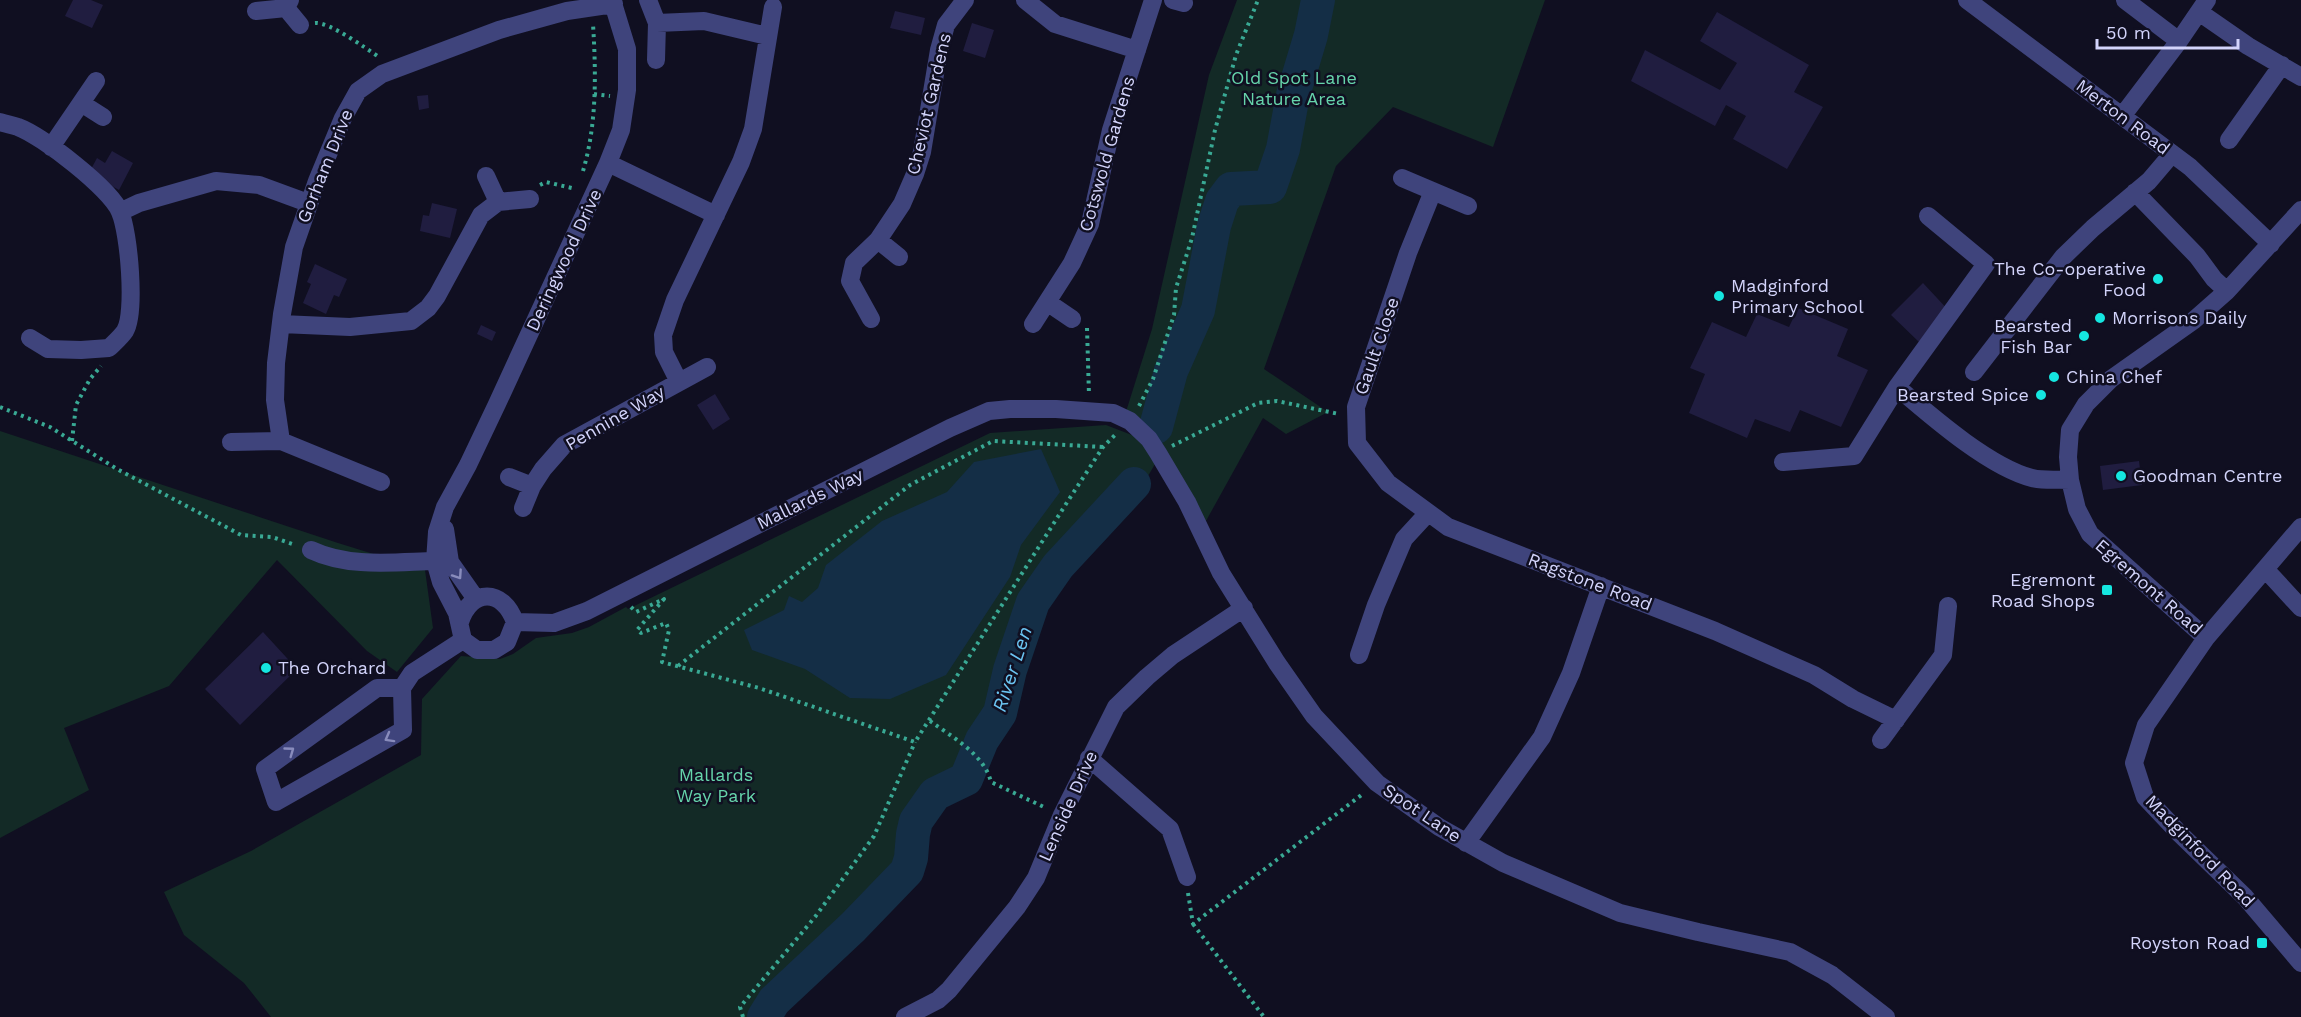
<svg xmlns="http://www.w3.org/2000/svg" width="2301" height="1017" viewBox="0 0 2301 1017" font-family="'Work Sans',sans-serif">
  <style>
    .green { fill: #132a26 }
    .water { fill: #142e46 }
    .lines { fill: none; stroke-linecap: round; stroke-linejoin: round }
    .river { stroke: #142e46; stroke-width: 34 }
    .building { fill: #201d40 }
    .path { stroke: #39a994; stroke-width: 4; stroke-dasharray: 3 4.5; stroke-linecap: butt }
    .minor { stroke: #3f447c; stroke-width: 18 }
    .oneway { stroke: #898cbc }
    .poi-dot { fill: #15e6e0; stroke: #100f21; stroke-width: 2 }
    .labels { text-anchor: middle; stroke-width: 5; stroke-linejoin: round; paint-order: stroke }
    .park-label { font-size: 18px; fill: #66d4ab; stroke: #100f21 }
    .street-label { font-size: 18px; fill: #d3d4fb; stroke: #100f21 }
    .poi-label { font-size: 18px; fill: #d3d4fb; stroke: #100f21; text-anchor: end }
    .water-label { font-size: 20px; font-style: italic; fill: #6bc4f2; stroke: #100f21 }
  </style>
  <rect width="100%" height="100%" fill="#100f21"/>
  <path class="green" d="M1237,0H1545L1493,147L1393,107L1336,166L1264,369L1328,412L1286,434L1263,418L1201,530L1155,464L1140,490L1081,551L1051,588L1037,618L1013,696L981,775L953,787L935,803L926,822L910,872L778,1002L768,1017H271L244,983L184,935L164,892L251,851L421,755L422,699L461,656L500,659L513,654L536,638L572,633L589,627L626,607L628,609L990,433L1106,425L1137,437L1124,418L1152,329L1209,75Z
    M0,431L338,543L425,570L433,628L397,672L367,651L277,560L169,686L64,728L89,790L0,838Z"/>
  <path class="water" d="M1041,449L1060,492L1021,545L1010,577L946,675L890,699L850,698L805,669L752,650L744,630L784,610L789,596L802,602L818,588L826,565L882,521L947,492L974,462Z"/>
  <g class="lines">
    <path class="river" d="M1156,427L1171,371L1198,310L1214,226L1222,201L1231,189L1270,187L1283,149L1293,95L1311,35L1318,0
      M764,1017L774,1001L853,927L907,871L911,858L913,834L916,821L935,794L966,779L982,740L1000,713L1010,670L1033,602L1058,566L1134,484"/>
  </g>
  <path class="building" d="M73,0H91L103,5L92,28L65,16Z
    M895,11L925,18L921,35L890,28Z
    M1717,12L1809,65L1794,92L1823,107L1787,169L1733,139L1746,116L1726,105L1715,126L1631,81L1645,50L1720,90L1737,63L1700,41Z
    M972,23L994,30L985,58L963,51Z
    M428,95L429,108L419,110L417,96Z
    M112,151L133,163L119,190L89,173L97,158L105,163Z
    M432,203L457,209L450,238L420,231L423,215L429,216Z
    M315,264L347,279L339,297L334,295L326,314L303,303L311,284L307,282Z
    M1923,283L1951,313L1919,342L1891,315Z
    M1798,308L1848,329L1837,356L1868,370L1841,427L1800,410L1790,432L1755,419L1747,438L1689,413L1705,374L1690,368L1712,322L1746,337L1757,314L1789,327Z
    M481,325L496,332L492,341L477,334Z
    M715,394L730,419L713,430L697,405Z
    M2139,461L2142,485L2103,490L2100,466Z
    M263,632L297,669L240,725L205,689Z"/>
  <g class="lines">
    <path class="path" d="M315,23C330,22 365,48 379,57
      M594,94L610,96
      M583,171C597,124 596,73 593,24
      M540,185L546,182L576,189
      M1087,328L1089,395
      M1139,406L1153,379L1174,315L1176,288L1192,238L1215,130L1236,55L1258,0
      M0,407L50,427L117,469L241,535L272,537L295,545
      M72,441L76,405L90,379L101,366
      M1172,446L1258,403L1277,401L1339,414
      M631,607L636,612L664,599L637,630L641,633L666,623L669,630L662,662L759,688L915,742L1066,504L1103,447L1117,433
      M678,666L910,485L993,441L1103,447
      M930,721C952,737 984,754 991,782L1046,808
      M1188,893L1193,924L1364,793
      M1193,924L1264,1017
      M743,1017L740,1007L815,917L874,836L915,742"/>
    <path class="minor" d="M648,0L657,23L656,60
      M1025,0L1055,24L1137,50
      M1173,0L1184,3
      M1967,0L2190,167L2271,244
      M2125,0L2179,41
      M286,8L300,25
      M256,11L286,8L290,0
      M2199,12L2248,46L2301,77
      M657,23L704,21L767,36
      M81,103L103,117
      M2123,115L2179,41L2207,0
      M0,122C6,124 12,125 18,127C42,136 111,189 120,212C129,232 136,313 125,331C121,337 114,343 109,348L81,350L48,349L30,338
      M2229,140L2282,65
      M51,147L96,81
      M608,163L716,215
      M486,176L498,202
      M1402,178L1468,206
      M1433,191L1408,253L1356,407L1357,443L1388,483L1448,527L1715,631L1814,675L1853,699L1896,720
      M2135,192L2197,256L2214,279L2227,291
      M120,212L139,203L216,181L259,185L308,203
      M1928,216L1986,264L1897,387C1931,416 1989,467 2032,478C2044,481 2058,479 2070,480
      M878,240L899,257
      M1047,302L1072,319
      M871,319L850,281L854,263L878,240L902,204L915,174L922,152L939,50L946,25L965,0
      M281,324L350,327L411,321L428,308L437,296L481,215L498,202L530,199
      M1033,324L1072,263L1090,224L1111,130L1153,0
      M1974,372L2063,257L2093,228L2149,181L2172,154
      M679,382L664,352L663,335L675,300L741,162L753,129L773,7
      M281,441L275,400L276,363L282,314L294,247L317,181L343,118L358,91L382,74L499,30L567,11L614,4
      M231,442L281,441L381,482
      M1783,462L1854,456L1897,387
      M509,477L532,486
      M523,508L532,486L543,469L564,445L707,367
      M2301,527L2206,638L2146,725L2134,763L2145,797L2180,834L2245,897L2301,963
      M445,529L450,562L476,599
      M311,550C349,568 394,562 435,561
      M2266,570L2301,608
      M460,622C471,588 503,588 515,622L507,642L494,650H477L463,640L457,613L441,582L435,561L437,532L445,507L468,465L497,404L608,163L621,130L627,90V49L612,0
      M515,622L554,623L587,611L950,428L989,411L1010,409H1056L1113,413L1130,421L1149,439L1158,453L1187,502L1221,573L1277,663L1314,716L1377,783L1439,827L1503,863L1620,913L1698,932L1790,952L1832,975L1886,1017
      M2206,638L2090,534L2077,509L2070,480L2068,457L2070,430L2086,404L2111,379L2193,321L2227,291L2301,210
      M1359,655L1376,605L1404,539L1428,513
      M402,688H377L265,769L276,802L403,730L402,688L412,673L463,640
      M1881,740L1943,655L1948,606
      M1089,758L1170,829L1187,877
      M1466,843L1542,737L1571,673L1601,586
      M905,1017L938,1000L949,990L1017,907L1036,878L1062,815L1116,707L1147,677L1173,655L1244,608"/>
  </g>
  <defs><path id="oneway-chevron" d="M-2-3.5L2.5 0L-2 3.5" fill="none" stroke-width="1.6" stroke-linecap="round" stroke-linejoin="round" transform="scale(1.5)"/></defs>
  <g class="oneway">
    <use href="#oneway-chevron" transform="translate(458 575) rotate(56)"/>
    <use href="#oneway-chevron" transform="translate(389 738) rotate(151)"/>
    <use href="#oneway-chevron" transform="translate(290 751) rotate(-36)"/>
  </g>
  <g class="poi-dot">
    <circle cx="2158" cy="279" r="6"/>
    <circle cx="1719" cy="296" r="6"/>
    <circle cx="2100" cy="318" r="6"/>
    <circle cx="2084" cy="336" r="6"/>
    <circle cx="2054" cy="377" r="6"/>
    <circle cx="2041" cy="395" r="6"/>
    <circle cx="2121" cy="476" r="6"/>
    <rect x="2101" y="584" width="12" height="12" rx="3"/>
    <circle cx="266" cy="668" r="6"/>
    <rect x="2256" y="937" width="12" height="12" rx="3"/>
  </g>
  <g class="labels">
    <g class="park-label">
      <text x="1294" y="84">Old Spot Lane<tspan x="1294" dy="21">Nature Area</tspan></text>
      <text x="716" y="781">Mallards<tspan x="716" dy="21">Way Park</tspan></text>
    </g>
    <g class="street-label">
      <text transform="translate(929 104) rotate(-77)" y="6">Cheviot Gardens</text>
      <text transform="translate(2123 117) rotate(37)" y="6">Merton Road</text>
      <text transform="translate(1107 154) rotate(-74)" y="6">Cotswold Gardens</text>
      <text transform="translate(325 166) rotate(-68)" y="6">Gorham Drive</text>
      <text transform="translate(564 260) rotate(-65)" y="6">Deringwood Drive</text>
      <text transform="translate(1377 346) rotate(-71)" y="6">Gault Close</text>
      <text transform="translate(615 418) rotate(-30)" y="6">Pennine Way</text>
      <text transform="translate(810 499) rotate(-26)" y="6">Mallards Way</text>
      <text transform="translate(1590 582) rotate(21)" y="6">Ragstone Road</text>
      <text transform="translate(2149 587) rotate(41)" y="6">Egremont Road</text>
      <text transform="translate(1068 806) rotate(-66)" y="6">Lenside Drive</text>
      <text transform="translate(1422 813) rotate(34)" y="6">Spot Lane</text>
      <text transform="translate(2200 851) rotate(46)" y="6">Madginford Road</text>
    </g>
    <g class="poi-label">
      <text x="2146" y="275">The Co-operative<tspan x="2146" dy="21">Food</tspan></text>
      <text x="1731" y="292" text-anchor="start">Madginford<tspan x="1731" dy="21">Primary School</tspan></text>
      <text x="2112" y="324" text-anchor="start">Morrisons Daily</text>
      <text x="2072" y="332">Bearsted<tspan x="2072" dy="21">Fish Bar</tspan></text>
      <text x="2066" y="383" text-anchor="start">China Chef</text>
      <text x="2029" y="401">Bearsted Spice</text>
      <text x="2133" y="482" text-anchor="start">Goodman Centre</text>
      <text x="2095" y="586">Egremont<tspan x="2095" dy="21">Road Shops</tspan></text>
      <text x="278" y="674" text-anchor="start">The Orchard</text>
      <text x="2250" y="949">Royston Road</text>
    </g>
    <g class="water-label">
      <text transform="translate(1012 669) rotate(-72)" y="7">River Len</text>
    </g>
  </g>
  <path d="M2097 39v9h141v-9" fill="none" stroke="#d3d4fb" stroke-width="3"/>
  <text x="2106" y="39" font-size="18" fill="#d3d4fb" stroke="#100f21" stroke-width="4.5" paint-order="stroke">50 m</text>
</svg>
